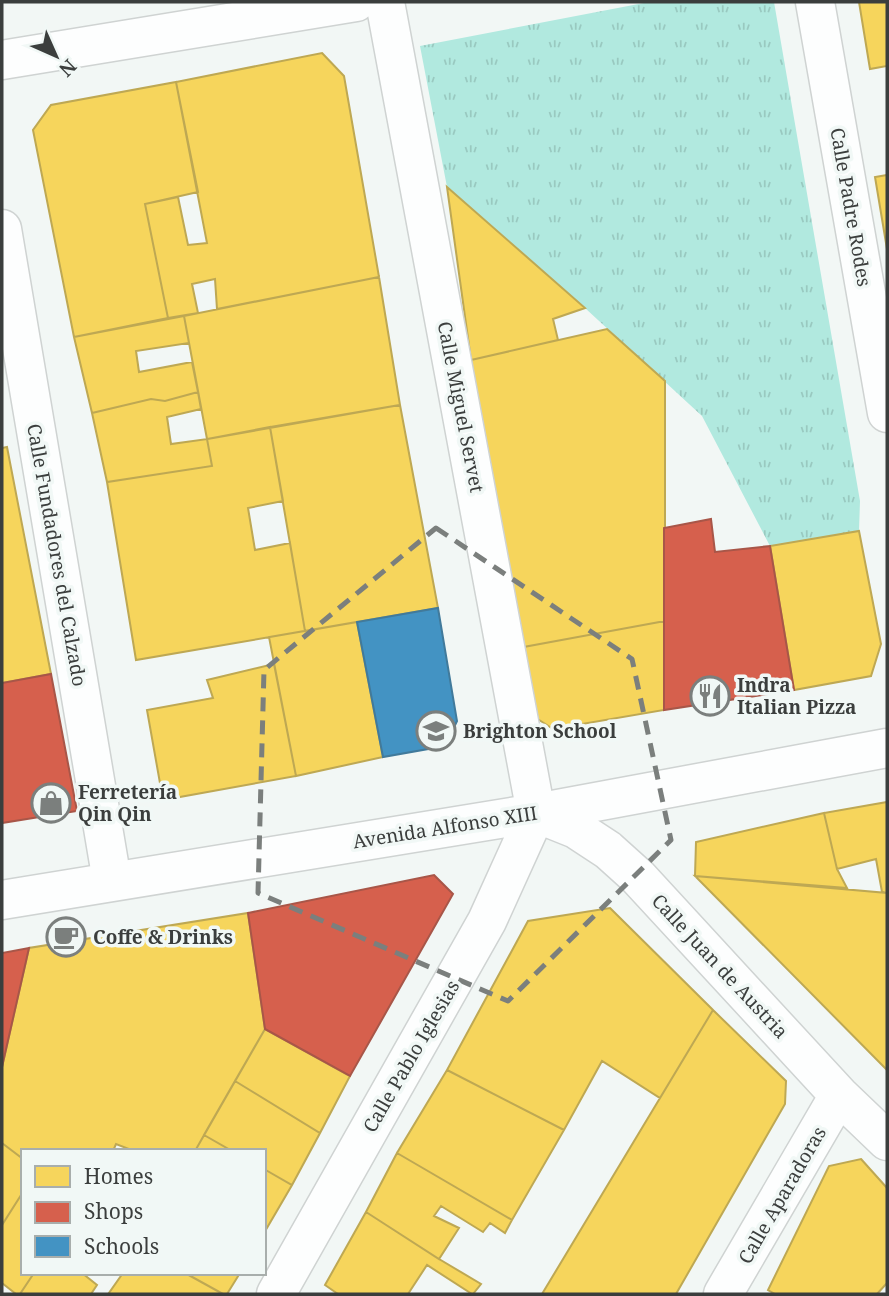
<svg xmlns="http://www.w3.org/2000/svg" width="889" height="1296" viewBox="0 0 889 1296" font-family="'Noto Serif',serif">
  <style>
    .grass { fill: url(#grass-tufts) }
    .homes { fill: #f6d55c; stroke: #bea853; stroke-width: 2 }
    .shops { fill: #d6604d; stroke: #a85648; stroke-width: 2 }
    .schools { fill: #4393c3; stroke: #417a9b; stroke-width: 2 }
    .lines { fill: none; stroke-linecap: round; stroke-linejoin: round }
    .street-casing { stroke: #cfd3d2; stroke-width: 41 }
    .secondary-casing { stroke: #cfd3d2; stroke-width: 41 }
    .street { stroke: #fdfefe; stroke-width: 38 }
    .secondary { stroke: #fdfefe; stroke-width: 38 }
    .marked { fill: none; stroke: #7b7f7d; stroke-width: 5; stroke-dasharray: 14 9; stroke-linejoin: round }
    .labels { text-anchor: middle; stroke-width: 7; stroke-linejoin: round; paint-order: stroke }
    .street-label { font-size: 19px; fill: #3b3e3d; stroke: #f1f8f6 }
    .poi-label { font-size: 19px; font-weight: bold; fill: #3b3e3d; stroke: #f1f8f6; text-anchor: start }
  </style>
  <defs>
    <pattern id="grass-tufts" width="24" height="20" patternUnits="userSpaceOnUse" patternTransform="scale(1.75)"><rect width="24" height="20" fill="#b1e9df"/><path d="M3 7l-1-3M5 7V3M7 7l1-3M15 17l-1-3M17 17v-4M19 17l1-3" fill="none" stroke="#99c9c0"/></pattern>
  </defs>
  <rect width="100%" height="100%" fill="#f2f7f5"/>
  <path class="grass" d="M649,2H774L860,501L859,531L770,546L702,416L585,308L447,187L420,46Z"/>
  <path class="homes" d="M859,2H887V66L870,69Z
    M322,53L344,76L379,277L217,309L215,279L192,284L198,313L168,318L145,204L178,197L188,245L207,243L176,82Z
    M176,82L198,192L145,204L168,318L74,337L33,130L51,105Z
    M887,175V249L875,177Z
    M447,187L585,308L553,319L558,340L471,360Z
    M379,277L400,405L207,439L184,316Z
    M184,316L189,343L136,351L139,372L192,362L198,392L165,401L151,399L92,413L74,337Z
    M607,329L665,381V621L518,648L471,360Z
    M198,392L201,409L167,417L171,444L207,439L212,466L107,482L92,413L151,399L165,401Z
    M400,405L438,608L305,631L270,427Z
    M270,427L283,501L248,508L255,550L290,543L305,631L136,660L107,482L212,466L207,439Z
    M7,447L51,674L2,683V448Z
    M859,531L881,644L871,676L794,690L770,546Z
    M665,621L664,710L553,729L530,714L518,648Z
    M357,622L383,757L296,776L269,637Z
    M274,664L296,776L163,800L147,710L213,698L207,680Z
    M887,802V893L882,892L876,859L837,869L824,813Z
    M824,813L837,869L847,888L695,876L696,842Z
    M695,876L887,893V1070Z
    M610,908L713,1010L660,1098L602,1061L564,1130L447,1070L528,921Z
    M248,913L265,1029L195,1151H134L116,1144L113,1151H23V1159L2,1143V1067L29,948Z
    M713,1010L786,1081L785,1104L676,1294H542Z
    M265,1029L350,1076L320,1133L235,1081Z
    M447,1070L564,1130L512,1220L397,1153Z
    M235,1081L320,1133L292,1185L264,1169V1151H232L204,1135Z
    M204,1135L232,1151H195Z
    M2,1143L23,1159V1192L2,1225Z
    M397,1153L512,1220L505,1233L490,1223L483,1232L441,1206L434,1216L459,1228L439,1259L366,1212Z
    M861,1159L887,1188V1283L877,1294H775L768,1290L829,1166Z
    M264,1169L292,1185L264,1233Z
    M23,1192V1273H34L20,1294H16L2,1283V1225Z
    M366,1212L439,1259L481,1284L473,1294H472L427,1265L408,1294H338L325,1285Z
    M34,1273H82L97,1285L91,1294H20Z
    M123,1273H185L223,1294H110L109,1293Z
    M185,1273H240L227,1294H223Z"/>
  <path class="shops" d="M711,519L715,552L770,546L794,690L664,710V528Z
    M51,674L77,811L2,823V683Z
    M434,875L453,894L350,1076L265,1029L248,913Z
    M29,948L2,1067V953Z"/>
  <path class="schools" d="M438,608L457,721L445,746L383,757L357,622Z"/>
  <g class="lines">
    <g class="street-casing">
      <path id="street" d="M385,2L536,813L576,829L608,850L638,877L839,1095L887,1141
        M815,2L887,413
        M2,60L356,2
        M2,229L112,881
        M723,1294L839,1095"/>
    </g>
    <g class="secondary-casing">
      <path id="secondary" d="M2,900L536,813L887,748
        M276,1294L487,921L536,813"/>
    </g>
    <use href="#street" class="street"/>
    <use href="#secondary" class="secondary"/>
  </g>
  <path class="marked" d="M436,528L632,659L671,840L508,1001L258,893L264,670Z"/>
  <defs>
    <g id="restaurant-ring" transform="scale(2.0125)"><circle r="9.5" fill="#f1f8f6" stroke="#7b7f7d" stroke-width="1.5"/><path d="M-5-6h1v4h1v-4h1v4h1v-4h1v5L-1.5 .5V6h-2V.5L-5-1ZM5-6V6H3V1.5H1.5Q1.5-4 5-6Z" fill="#7b7f7d"/></g>
    <g id="school-ring" transform="scale(2.0125)"><circle r="9.5" fill="#f1f8f6" stroke="#7b7f7d" stroke-width="1.5"/><path d="M0-5L7-2L0 1L-7-2ZM-4 1L0 2.5L4 1V4Q0 6-4 4Z" fill="#7b7f7d"/></g>
    <g id="shop-ring" transform="scale(2.0125)"><circle r="9.5" fill="#f1f8f6" stroke="#7b7f7d" stroke-width="1.5"/><path d="M-5-2.5h2.3a2.7 3.5 0 0 1 5.4 0H5L5.5 6h-11ZM-1.5-2.5h3a1.5 2.3 0 0 0-3 0Z" fill="#7b7f7d"/></g>
    <g id="cafe-ring" transform="scale(2.0125)"><circle r="9.5" fill="#f1f8f6" stroke="#7b7f7d" stroke-width="1.5"/><path d="M-5.5-4.5H6V0H3Q3 3.5 0 3.5H-2.5Q-5.5 3.5-5.5 0ZM3-3.2v2h1.7v-2ZM-6 4.5H4V6H-6Z" fill="#7b7f7d"/></g>
  </defs>
  <g fill-rule="evenodd">
    <use href="#restaurant-ring" x="710" y="696"/>
    <use href="#school-ring" x="436" y="731"/>
    <use href="#shop-ring" x="51" y="803"/>
    <use href="#cafe-ring" x="66" y="937"/>
  </g>
  <g class="labels">
    <g class="street-label">
      <text transform="translate(851 207) rotate(80)" y="7">Calle Padre Rodes</text>
      <text transform="translate(461 407) rotate(79)" y="7">Calle Miguel Servet</text>
      <text transform="translate(57 555) rotate(80)" y="7">Calle Fundadores del Calzado</text>
      <text transform="translate(445 827) rotate(-9)" y="7">Avenida Alfonso XIII</text>
      <text transform="translate(720 966) rotate(47)" y="7">Calle Juan de Austria</text>
      <text transform="translate(411 1056) rotate(-60)" y="7">Calle Pablo Iglesias</text>
      <text transform="translate(782 1195) rotate(-60)" y="7">Calle Aparadoras</text>
    </g>
    <g class="poi-label">
      <text x="737" y="692">Indra<tspan x="737" dy="22">Italian Pizza</tspan></text>
      <text x="463" y="738">Brighton School</text>
      <text x="78" y="799">Ferretería<tspan x="78" dy="22">Qin Qin</tspan></text>
      <text x="93" y="944">Coffe &amp; Drinks</text>
    </g>
  </g>
  <rect width="889" height="1296" fill="none" stroke="#3b3e3d" stroke-width="7"/>
  <rect x="21" y="1149" width="245" height="126" fill="#f1f8f6" stroke="#a8aeac" stroke-width="2"/>
  <rect x="35" y="1166" width="35" height="21" fill="#f6d55c" stroke="#a8aeac" stroke-width="2"/>
  <text x="84" y="1184" font-size="21" fill="#3b3e3d">Homes</text>
  <rect x="35" y="1202" width="35" height="21" fill="#d6604d" stroke="#a8aeac" stroke-width="2"/>
  <text x="84" y="1219" font-size="21" fill="#3b3e3d">Shops</text>
  <rect x="35" y="1236" width="35" height="21" fill="#4393c3" stroke="#a8aeac" stroke-width="2"/>
  <text x="84" y="1254" font-size="21" fill="#3b3e3d">Schools</text>
  <g transform="translate(56 56) rotate(135)" stroke="#f1f8f6" stroke-width="5" paint-order="stroke">
  <path d="M0-5L12 26L0 18L-12 26Z" fill="#3b3e3d"/>
  <text y="-10" font-size="19" font-weight="bold" text-anchor="middle" fill="#3b3e3d">N</text>
  </g>
</svg>
